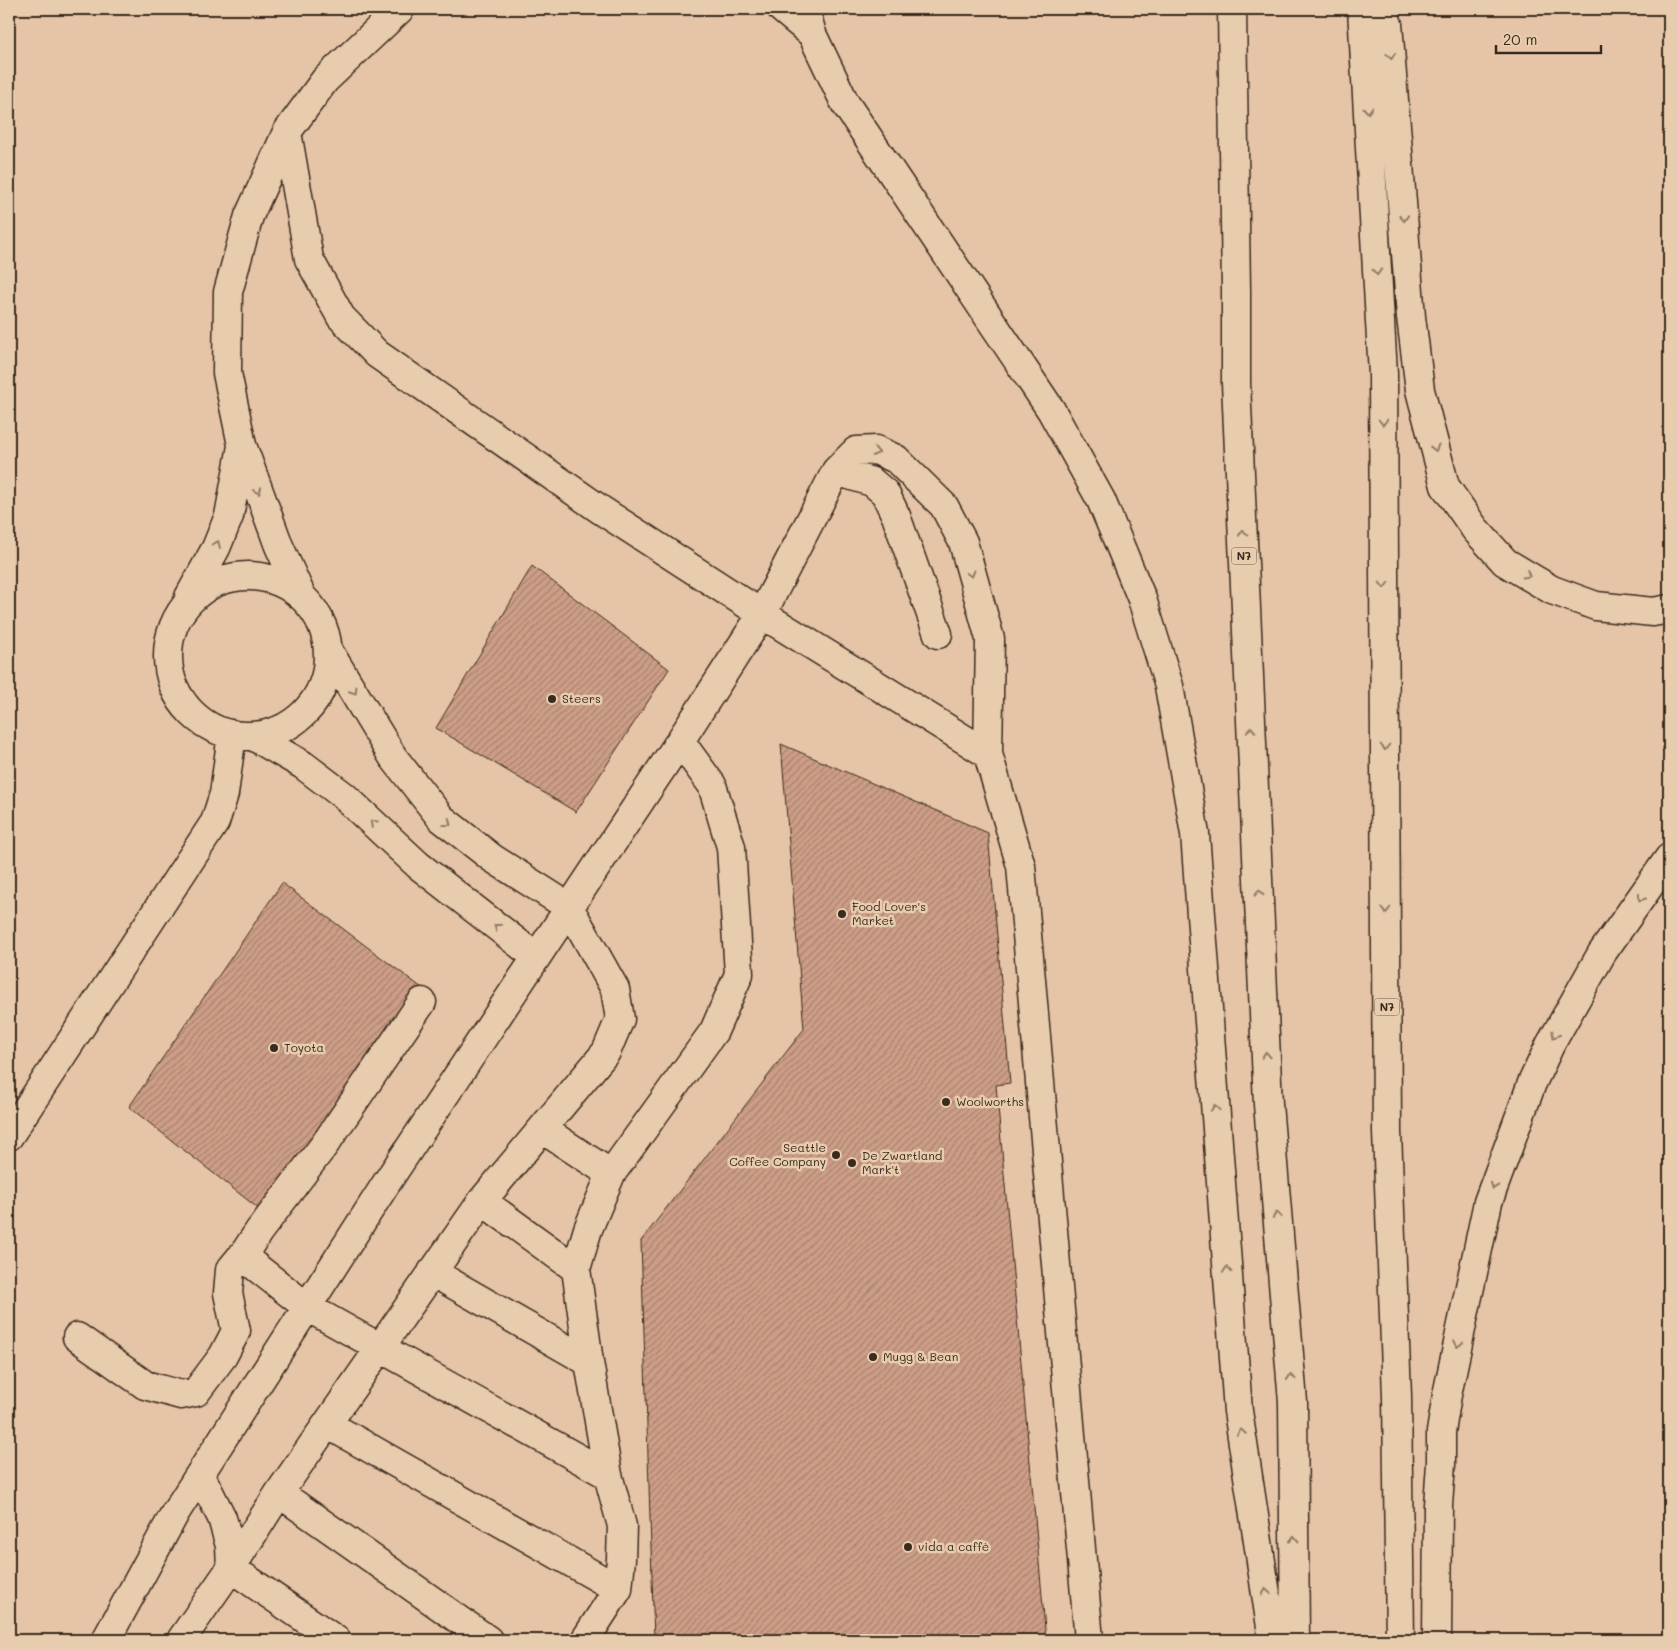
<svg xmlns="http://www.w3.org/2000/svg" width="1678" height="1649" viewBox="0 0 1678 1649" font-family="Mali,sans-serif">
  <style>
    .building { fill: url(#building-hatch); stroke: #3b2a1e }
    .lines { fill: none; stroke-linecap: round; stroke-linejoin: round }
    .minor-casing { stroke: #3b2a1e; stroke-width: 31 }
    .highway-casing { stroke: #3b2a1e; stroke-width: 31 }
    .minor { stroke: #e7ccae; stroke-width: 28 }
    .highway { stroke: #e7ccae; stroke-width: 28 }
    .oneway { stroke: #917b66 }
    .poi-dot { fill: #3b2a1e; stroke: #e7ccae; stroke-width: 2 }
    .labels { text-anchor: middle; stroke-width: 5; stroke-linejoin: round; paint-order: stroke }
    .shield { fill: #e7ccae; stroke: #6f5b49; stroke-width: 1 }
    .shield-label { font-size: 11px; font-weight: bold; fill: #3b2a1e }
    .poi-label { font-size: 12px; fill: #3b2a1e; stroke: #e7ccae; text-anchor: start }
  </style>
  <defs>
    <pattern id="building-hatch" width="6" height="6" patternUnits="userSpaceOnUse" patternTransform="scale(1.25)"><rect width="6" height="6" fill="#cd9e87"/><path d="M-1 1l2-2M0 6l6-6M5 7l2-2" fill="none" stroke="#a8816e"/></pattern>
  </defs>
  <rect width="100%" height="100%" fill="#e6c4a7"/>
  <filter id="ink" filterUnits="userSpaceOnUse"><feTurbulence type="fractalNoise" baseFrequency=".02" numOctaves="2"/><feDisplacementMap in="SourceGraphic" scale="10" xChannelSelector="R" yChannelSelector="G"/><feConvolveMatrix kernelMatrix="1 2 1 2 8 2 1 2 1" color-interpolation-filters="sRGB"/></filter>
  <g filter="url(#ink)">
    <path class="building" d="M532,566L669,669L576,812L436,728Z
      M781,744L988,833L1010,1083L996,1085L1046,1640H654L641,1241L804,1029Z
      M282,883L422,988L259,1209L129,1107Z"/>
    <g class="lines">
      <g class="minor-casing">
        <path id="minor" d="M287,132L309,259L341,317L377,354L601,510L762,614L988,754L1021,866L1089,1640
          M836,471L872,482L885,493L896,516L938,634
          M168 656a80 80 0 1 1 160 0a80 80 0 1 1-160 0Z
          M301,595L279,546L242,445L227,373L228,292L249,216L287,132L325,80L400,9
          M189,597L216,548L229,516L242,446
          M253,736L303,765L344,796L418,865L536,957
          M422,1002L325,1144L259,1231L245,1252L251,1263L307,1307L608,1475
          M542,1129L611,1174
          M9,1136L215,822L224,794L232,734
          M482,1201L576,1269
          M432,1272L589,1362
          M77,1337L145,1385L181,1395L196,1392L223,1356L236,1331L228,1293L230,1270L245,1252
          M327,1424L618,1589
          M200,1474L222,1518L230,1546L231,1568L336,1640
          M279,1493L488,1640
          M106,1640L175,1513L391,1176L680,741L762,614L836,471L856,451L876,450L896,459L944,506L963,542L990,639L988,754
          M181,1640L231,1568L279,1493L482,1201L606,1052L620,1019L615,989L569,907L492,858L441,818L393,757L328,650
          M585,1640L618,1589L621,1559L622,1526L608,1475L589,1362L576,1269L588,1229L611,1174L714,1031L739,974L731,847L712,785L680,741"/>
      </g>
      <g class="highway-casing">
        <path id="highway" d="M782,9L812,34
          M805,9L812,34L845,103L1051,410L1101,500L1142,599L1169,686L1195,834L1238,1411L1273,1640
          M1232,9L1236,291V383L1268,1104L1293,1402L1295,1640
          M1362,9L1383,374L1387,1132L1397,1396L1400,1640
          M1382,9L1388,24L1411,317L1420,390L1445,486L1475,529L1505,562L1552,590L1596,606L1653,612L1669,609
          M1437,1640L1438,1505L1441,1464V1432L1447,1395L1488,1202L1532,1083L1550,1045L1602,953L1669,858"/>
      </g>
      <use href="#minor" class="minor"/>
      <use href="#highway" class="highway"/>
    </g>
    <defs><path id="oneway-chevron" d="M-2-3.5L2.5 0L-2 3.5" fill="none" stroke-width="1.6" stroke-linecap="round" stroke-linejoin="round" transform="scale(1.25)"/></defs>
    <g class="oneway">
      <use href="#oneway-chevron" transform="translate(1391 56) rotate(85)"/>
      <use href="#oneway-chevron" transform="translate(1368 110) rotate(87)"/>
      <use href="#oneway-chevron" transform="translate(1404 218) rotate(86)"/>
      <use href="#oneway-chevron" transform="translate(1377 272) rotate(87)"/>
      <use href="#oneway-chevron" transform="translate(1383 422) rotate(90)"/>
      <use href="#oneway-chevron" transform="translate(1435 448) rotate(76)"/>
      <use href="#oneway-chevron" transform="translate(876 452) rotate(11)"/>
      <use href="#oneway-chevron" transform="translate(258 491) rotate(70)"/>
      <use href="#oneway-chevron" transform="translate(1243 533) rotate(-93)"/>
      <use href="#oneway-chevron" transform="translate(217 544) rotate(-66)"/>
      <use href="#oneway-chevron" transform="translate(971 574) rotate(74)"/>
      <use href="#oneway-chevron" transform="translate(1527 575) rotate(31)"/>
      <use href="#oneway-chevron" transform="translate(1384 585) rotate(90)"/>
      <use href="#oneway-chevron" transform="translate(354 691) rotate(58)"/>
      <use href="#oneway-chevron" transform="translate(1251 730) rotate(-93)"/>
      <use href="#oneway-chevron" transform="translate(1385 747) rotate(90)"/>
      <use href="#oneway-chevron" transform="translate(373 823) rotate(-137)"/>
      <use href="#oneway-chevron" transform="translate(448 823) rotate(38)"/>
      <use href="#oneway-chevron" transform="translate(1259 893) rotate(-93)"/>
      <use href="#oneway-chevron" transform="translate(1641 898) rotate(125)"/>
      <use href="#oneway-chevron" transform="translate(1386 910) rotate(90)"/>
      <use href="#oneway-chevron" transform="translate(497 927) rotate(-142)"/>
      <use href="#oneway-chevron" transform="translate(1555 1035) rotate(118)"/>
      <use href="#oneway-chevron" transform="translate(1266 1055) rotate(-93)"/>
      <use href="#oneway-chevron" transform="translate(1215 1108) rotate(-94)"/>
      <use href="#oneway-chevron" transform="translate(1494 1186) rotate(110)"/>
      <use href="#oneway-chevron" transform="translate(1277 1215) rotate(-95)"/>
      <use href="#oneway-chevron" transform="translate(1227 1270) rotate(-94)"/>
      <use href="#oneway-chevron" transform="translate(1458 1344) rotate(102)"/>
      <use href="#oneway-chevron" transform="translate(1291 1377) rotate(-95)"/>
      <use href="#oneway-chevron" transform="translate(1241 1432) rotate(-99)"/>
      <use href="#oneway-chevron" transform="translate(1294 1539) rotate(-91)"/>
      <use href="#oneway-chevron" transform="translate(1266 1592) rotate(-99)"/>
    </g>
  </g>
  <g class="poi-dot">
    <circle cx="552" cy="699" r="5"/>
    <circle cx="842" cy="914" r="5"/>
    <circle cx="274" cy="1048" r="5"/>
    <circle cx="946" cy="1102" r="5"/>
    <circle cx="836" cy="1155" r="5"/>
    <circle cx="852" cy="1163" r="5"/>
    <circle cx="873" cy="1357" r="5"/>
    <circle cx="908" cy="1547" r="5"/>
  </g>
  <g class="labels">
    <g class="shield">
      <rect x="1231.5" y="547.5" width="25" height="17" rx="4"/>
      <rect x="1374.5" y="998.5" width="25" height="17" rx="4"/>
    </g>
    <g class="shield-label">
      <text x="1244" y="560">N7</text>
      <text x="1387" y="1011">N7</text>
    </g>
    <g class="poi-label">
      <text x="562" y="703">Steers</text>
      <text x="852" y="911">Food Lover's<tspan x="852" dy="14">Market</tspan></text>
      <text x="284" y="1052">Toyota</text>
      <text x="956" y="1106">Woolworths</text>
      <text x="826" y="1152" text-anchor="end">Seattle<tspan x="826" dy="14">Coffee Company</tspan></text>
      <text x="862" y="1160">De Zwartland<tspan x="862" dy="14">Mark't</tspan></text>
      <text x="883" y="1361">Mugg &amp; Bean</text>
      <text x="918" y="1551">vida a caffè</text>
    </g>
  </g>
  <rect width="1678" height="1649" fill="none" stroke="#e7ccae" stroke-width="30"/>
  <rect x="15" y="15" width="1648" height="1619" fill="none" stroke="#3b2a1e" stroke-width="2" filter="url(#ink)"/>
  <path d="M1496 45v8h105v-8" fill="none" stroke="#3b2a1e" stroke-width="2.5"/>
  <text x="1503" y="45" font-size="15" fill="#3b2a1e" stroke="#e7ccae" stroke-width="4" paint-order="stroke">20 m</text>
</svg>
